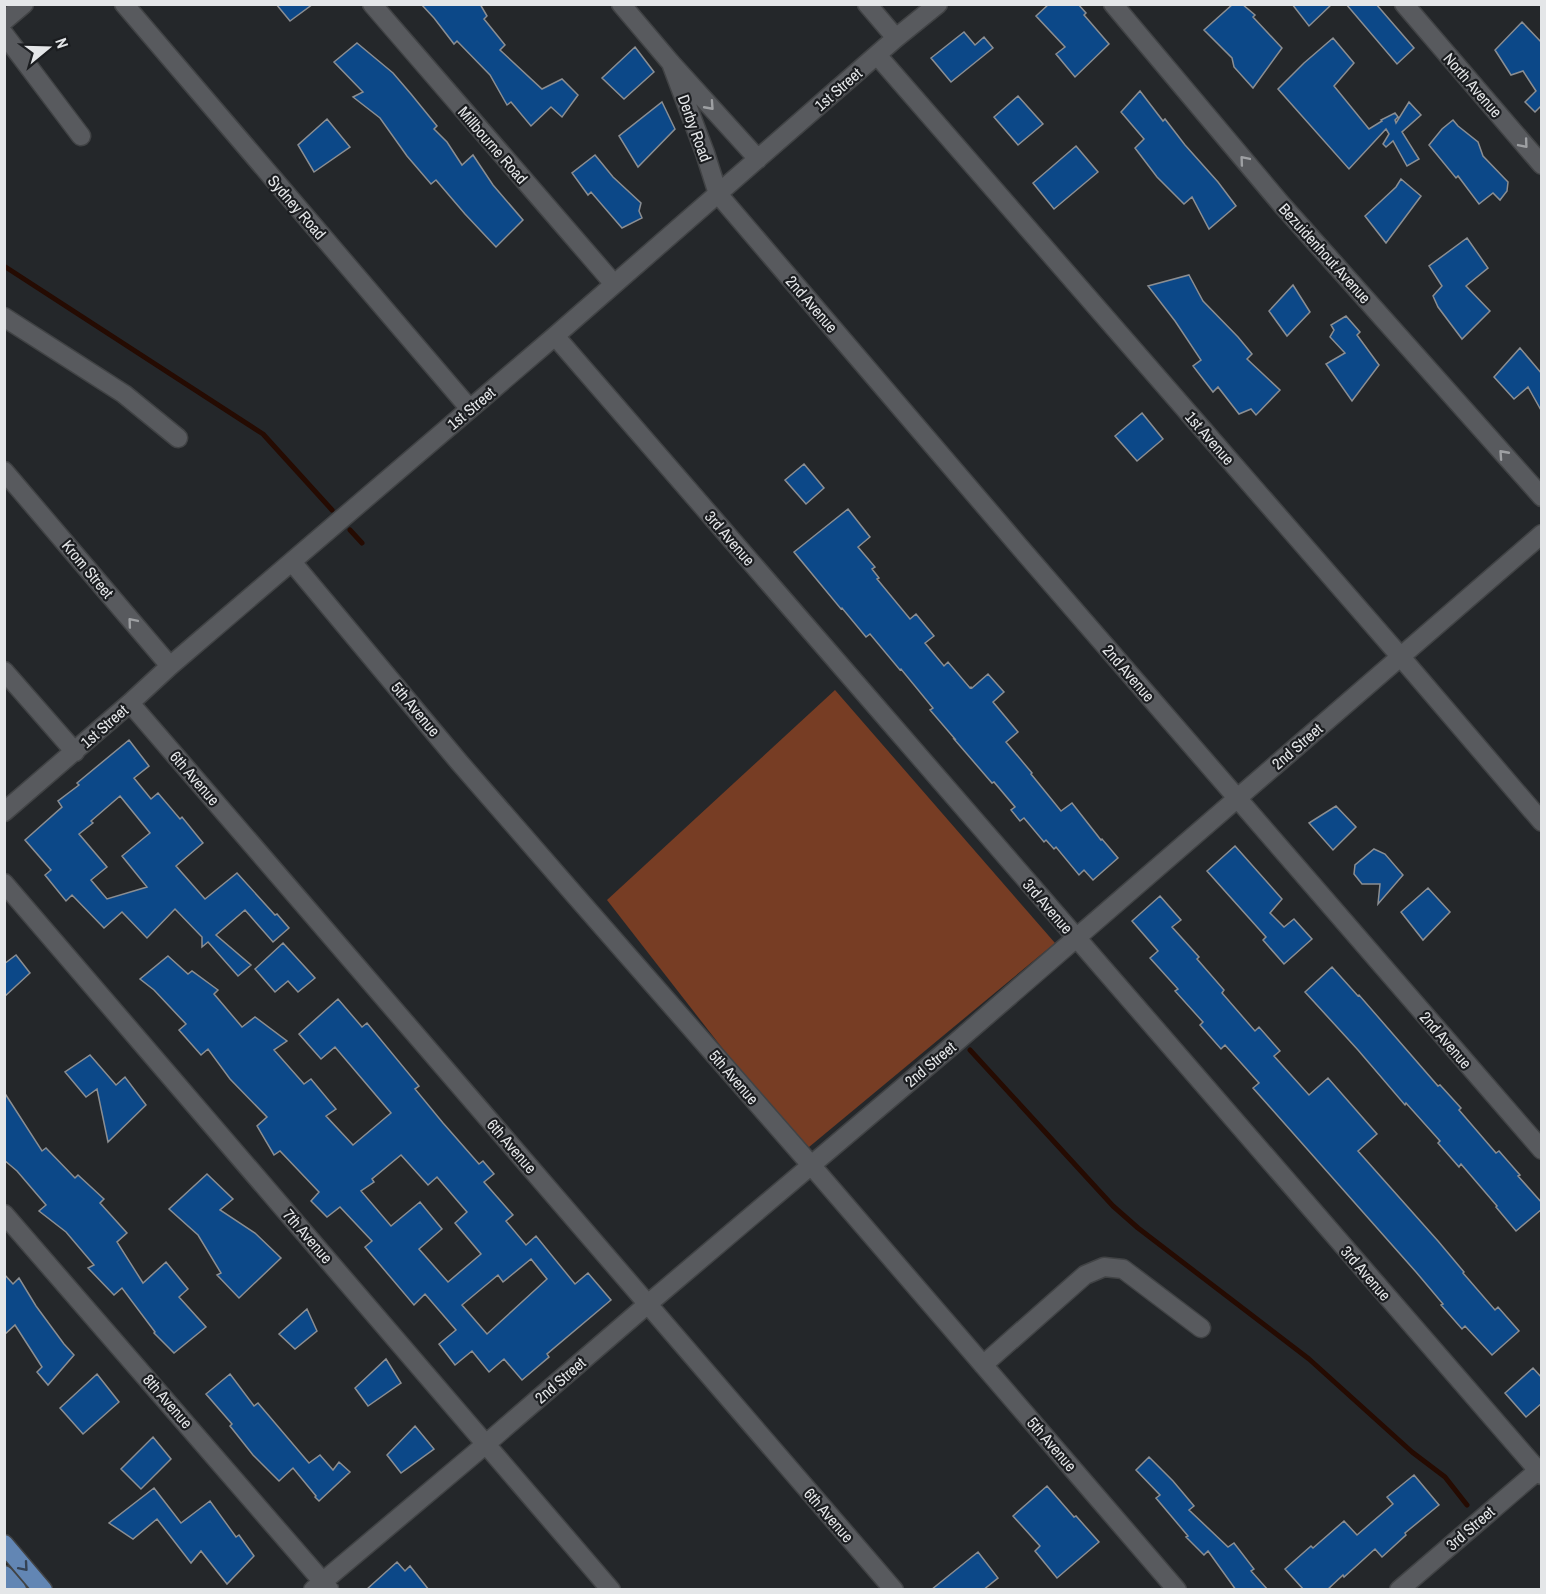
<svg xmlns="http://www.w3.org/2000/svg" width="1546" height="1594" viewBox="0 0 1546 1594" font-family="'Archivo Narrow',sans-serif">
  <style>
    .green { fill: #773d24 }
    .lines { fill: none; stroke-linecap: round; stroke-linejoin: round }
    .stream { stroke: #250b02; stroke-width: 5 }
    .building { fill: #0c4888; stroke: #8b8e92; stroke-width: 1.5; fill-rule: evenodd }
    .minor-casing { stroke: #414345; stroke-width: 21 }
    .major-casing { stroke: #414345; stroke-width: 21 }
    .minor { stroke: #585a5e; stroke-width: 18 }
    .major { stroke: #6286b4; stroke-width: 18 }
    .oneway { stroke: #9ea0a3 }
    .oneway2 { stroke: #344254 }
    .labels { text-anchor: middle; stroke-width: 4.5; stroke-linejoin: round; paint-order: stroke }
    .street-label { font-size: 16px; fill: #e4e6e8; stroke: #1b1d20 }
  </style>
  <rect width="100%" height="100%" fill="#24272a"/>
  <path class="green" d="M835,690L1055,943L803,1152L607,900Z"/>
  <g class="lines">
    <path class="stream" d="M4,266L263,434L332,510
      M350,530L362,543
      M970,1050L1113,1206L1138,1228L1309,1359L1412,1452L1445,1477L1467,1505"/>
  </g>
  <path class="building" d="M276,4H313L290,21Z
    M421,4H480L487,16L484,19L505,45L500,50L542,89L562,79L578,95L562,117L551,107L531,126L511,102L507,105L490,75L457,41L454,44L434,18Z
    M1049,4H1078L1086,13L1084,15L1109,44L1075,77L1056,54L1065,47L1036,16Z
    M1233,4H1242L1255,15L1253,17L1282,48L1253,88L1234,67L1232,58L1204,30Z
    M1292,4H1332L1309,26Z
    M1346,4H1376L1414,48L1397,64Z
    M1522,22L1542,43V105L1535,112L1525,102L1536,91L1523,71L1511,75L1495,50Z
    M964,32L975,45L984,37L993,48L951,82L931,58Z
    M1333,38L1354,63L1334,86L1369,129L1382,121L1381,120L1395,113L1398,117L1395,120L1396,123L1409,102L1421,115L1402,132L1419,159L1407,166L1393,141L1386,147L1383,144L1389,134L1386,129L1349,169L1278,89L1304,63Z
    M357,43L393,73L411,94L437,126L434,129L447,142L462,165L473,155L493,185L523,220L496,247L465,214L436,180L431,184L407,156L380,118L353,97L363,92L334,62Z
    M635,47L654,72L624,99L602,78Z
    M1140,91L1163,121L1165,119L1185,145L1218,182L1236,206L1209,229L1192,197L1184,204L1157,177L1135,148L1144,139L1121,112Z
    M1018,96L1043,124L1018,145L994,117Z
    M662,102L675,129L638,167L619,136Z
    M327,119L350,147L314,172L298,145Z
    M1453,120L1458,126L1478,142L1483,156L1508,182L1507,191L1500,200L1493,193L1479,204L1458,176L1456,178L1429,145L1442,129Z
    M1076,146L1098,172L1054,209L1033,183Z
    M595,155L613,177L641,203L639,211L642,218L622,228L591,192L588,195L572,173Z
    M1401,179L1421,196L1386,243L1365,216L1396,187Z
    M1467,238L1488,268L1466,286L1490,311L1462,339L1438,307L1433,296L1442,286L1429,266Z
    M1189,275L1203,301L1238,337L1252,354L1247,359L1280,390L1256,415L1251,409L1239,414L1218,387L1213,392L1193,366L1201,360L1175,321L1148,286Z
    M1293,285L1310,312L1287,336L1269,311Z
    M1346,316L1360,332L1357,335L1379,365L1352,401L1326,364L1345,353L1330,337L1334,330L1331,325Z
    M1520,348L1542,374V412L1528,387L1514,399L1494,377Z
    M1142,413L1163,439L1137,461L1115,436Z
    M804,464L824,488L806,504L785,480Z
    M848,509L870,537L858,547L875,567L872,569L879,578L877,579L910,619L916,614L934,636L925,643L944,666L948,662L970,688L971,687L972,688L988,674L1004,692L993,702L1018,732L1006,742L1032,773L1031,774L1061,811L1072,803L1101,840L1102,839L1118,858L1093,880L1084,870L1079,875L1056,847L1054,849L1046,840L1044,842L1024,818L1020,821L1011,810L1015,807L994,782L992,783L954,739H955L930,710L933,708L901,669L900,670L870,634L866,637L842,608L841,609L794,552Z
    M129,740L149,766L134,778L151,799L158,793L180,819L182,817L203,843L176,866L205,899L237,873L275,915L277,914L289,928L273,942L245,910L216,935L251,965L238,976L208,942L202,947V937L175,909L147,938L122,912L104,928L72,895L66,901L45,875L51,870L25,840L62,807L58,801L79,785L77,783ZM120,796L150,833L122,856L147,887L107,899L91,880L107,867L79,834L93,823L91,821Z
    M1336,806L1356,827L1333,850L1309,823Z
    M1235,846L1282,899L1270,913L1284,927L1294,919L1312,939L1284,964L1263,940L1266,937L1207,871Z
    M1374,849L1385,854L1403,875L1378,904L1380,884H1362L1354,874L1355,865Z
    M1428,888L1450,912L1423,940L1401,912Z
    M1160,896L1181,920L1172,927L1199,957L1197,959L1224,990L1222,993L1255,1031L1259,1027L1280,1051L1274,1056L1309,1095L1328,1078L1377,1134L1358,1151L1438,1241L1464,1272L1463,1273L1495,1310L1498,1307L1519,1331L1492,1355L1465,1326L1462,1329L1441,1305L1443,1304L1416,1272L1253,1088L1259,1083L1225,1045L1221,1049L1200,1025L1203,1022L1175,991L1178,989L1150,958L1158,951L1132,921Z
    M283,943L315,978L298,992L288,981L275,992L255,969Z
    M16,955L30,973L4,997V964Z
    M168,956L188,974L192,971L218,990L214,994L242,1027L255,1017L287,1041L274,1050L304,1084L311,1079L336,1109L326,1116L353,1145L391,1113L335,1047L321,1059L299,1034L338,999L362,1027L367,1023L419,1086L415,1089L443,1123L479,1164L483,1161L494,1174L484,1182L513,1215L506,1221L526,1245L536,1236L575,1284L588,1273L611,1300L547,1354L549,1357L522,1380L504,1359L489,1372L472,1351L455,1365L439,1344L456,1330L425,1294L414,1305L365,1247L372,1241L340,1207L327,1217L311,1201L319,1192L280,1151L274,1155L257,1126L267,1117L230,1079L208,1049L201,1055L179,1030L186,1024L154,990L140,979ZM401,1155L428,1185L437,1177L467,1212L455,1223L481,1254L448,1282L419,1249L442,1229L420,1202L391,1226L361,1191L374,1182L372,1179ZM531,1259L547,1279L487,1334L462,1305L498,1275L503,1282Z
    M1332,967L1358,996L1359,995L1438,1086L1440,1085L1461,1108L1459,1110L1496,1153L1499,1151L1520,1175L1518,1176L1542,1203V1209L1516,1231L1496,1207L1497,1206L1461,1164L1459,1167L1438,1143L1440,1141L1406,1103L1405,1105L1358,1050L1305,992Z
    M90,1055L116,1085L125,1077L146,1105L108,1142L97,1089L86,1097L65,1072Z
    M4,1092L42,1151L46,1148L75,1178L78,1175L104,1199L100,1203L127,1233L117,1242L143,1283L166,1262L188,1289L179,1297L206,1327L174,1353L154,1333L155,1332L122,1288L114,1295L88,1268L94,1265L66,1232L39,1211L46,1205L17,1171L4,1160Z
    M207,1174L233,1199L220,1210L255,1233L281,1258L239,1298L217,1275L221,1273L198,1235L169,1209Z
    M4,1274L13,1284L19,1278L36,1306L64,1344L74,1355L48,1385L37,1372L42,1367L15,1325L4,1335Z
    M307,1309L317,1331L295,1349L279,1334Z
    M386,1359L401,1383L368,1406L355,1388Z
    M1533,1368L1542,1378V1403L1526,1417L1505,1393Z
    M97,1374L119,1402L83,1434L60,1408Z
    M230,1374L254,1406L258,1403L309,1463L320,1455L333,1470L339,1462L350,1472L319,1501L315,1497L316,1496L293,1468L279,1481L253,1455L230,1426L232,1424L206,1394Z
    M415,1426L434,1449L401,1473L387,1455Z
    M153,1437L171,1459L141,1489L121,1469Z
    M1149,1457L1173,1481L1194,1506L1189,1510L1228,1547L1234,1543L1254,1569L1251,1571L1268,1590H1236L1208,1551L1204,1555L1186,1537L1188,1536L1156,1498L1160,1495L1136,1470Z
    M1414,1475L1439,1505L1405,1533L1406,1535L1382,1557L1375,1549L1344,1577L1343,1575L1327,1590H1304L1285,1569L1311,1546L1313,1548L1344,1521L1357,1535L1393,1504L1387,1497Z
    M1047,1486L1074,1517L1076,1516L1099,1542L1057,1578L1035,1551L1040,1546L1013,1516Z
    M154,1488L181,1523L210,1501L236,1537L239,1535L254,1556L227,1584L201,1551L191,1563L157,1519L133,1539L109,1523Z
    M978,1552L998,1578L983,1590H931Z
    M397,1562L405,1571L410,1566L429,1590H366Z"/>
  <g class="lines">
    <g class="minor-casing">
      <path id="minor" d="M124,4L470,409
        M372,4L614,284
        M621,4L671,63L758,159
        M867,4L896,38
        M1113,4L1282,205L1542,497
        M1404,4L1542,165
        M4,21L24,4
        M4,34L81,136
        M877,55L1400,656L1542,822
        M671,63L705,153L718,194L1018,545L1542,1150
        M4,317L124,394L178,438
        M555,336L1542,1475
        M4,471L170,666
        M292,562L459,762L573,893L811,1165L1177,1590
        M4,671L75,752
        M130,703C385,998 639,1294 894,1590
        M4,812L130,703L170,666L555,336L896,38L938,4
        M4,883L611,1590
        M4,1214L329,1589
        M983,1365L1085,1275L1104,1267L1123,1269L1201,1328
        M313,1590L486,1444L649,1303L954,1044L1542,534
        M1399,1590L1542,1467"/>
    </g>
    <g class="major-casing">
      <path id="major" d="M4,1544L43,1590
        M4,1575L17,1590"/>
    </g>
    <use href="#minor" class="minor"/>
    <use href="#major" class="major"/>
  </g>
  <defs><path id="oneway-chevron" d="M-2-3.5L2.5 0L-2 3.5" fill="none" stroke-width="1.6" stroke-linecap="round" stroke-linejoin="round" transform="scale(1.5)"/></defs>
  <g class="oneway">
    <use href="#oneway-chevron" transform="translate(710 106) rotate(48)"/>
    <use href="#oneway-chevron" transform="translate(1524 144) rotate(50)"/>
    <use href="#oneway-chevron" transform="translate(1244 160) rotate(-130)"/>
    <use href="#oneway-chevron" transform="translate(1503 454) rotate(-132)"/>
    <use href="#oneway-chevron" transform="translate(132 622) rotate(-130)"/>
  </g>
  <use class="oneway2" href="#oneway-chevron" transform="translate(24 1567) rotate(49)"/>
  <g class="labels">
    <g class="street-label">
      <text transform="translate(1473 85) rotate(49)" y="6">North Avenue</text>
      <text transform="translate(838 89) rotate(-41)" y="6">1st Street</text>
      <text transform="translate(695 128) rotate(70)" y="6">Derby Road</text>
      <text transform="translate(493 145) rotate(49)" y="6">Millbourne Road</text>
      <text transform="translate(297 207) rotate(49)" y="6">Sydney Road</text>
      <text transform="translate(1325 253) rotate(48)" y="6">Bezuidenhout Avenue</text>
      <text transform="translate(812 304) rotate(49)" y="6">2nd Avenue</text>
      <text transform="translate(471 408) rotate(-40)" y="6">1st Street</text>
      <text transform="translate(1210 438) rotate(49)" y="6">1st Avenue</text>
      <text transform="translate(730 538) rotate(49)" y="6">3rd Avenue</text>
      <text transform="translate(88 569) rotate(50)" y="6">Krom Street</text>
      <text transform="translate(1129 673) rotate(49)" y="6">2nd Avenue</text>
      <text transform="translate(416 709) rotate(50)" y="6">5th Avenue</text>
      <text transform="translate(104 726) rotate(-41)" y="6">1st Street</text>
      <text transform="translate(1297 746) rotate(-41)" y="6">2nd Street</text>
      <text transform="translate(195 778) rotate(49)" y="6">6th Avenue</text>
      <text transform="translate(1048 906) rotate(49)" y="6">3rd Avenue</text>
      <text transform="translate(1446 1040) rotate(49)" y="6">2nd Avenue</text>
      <text transform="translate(930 1064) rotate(-40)" y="6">2nd Street</text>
      <text transform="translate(734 1077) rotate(49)" y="6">5th Avenue</text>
      <text transform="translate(512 1146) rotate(49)" y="6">6th Avenue</text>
      <text transform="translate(308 1236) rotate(49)" y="6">7th Avenue</text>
      <text transform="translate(1366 1273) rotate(49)" y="6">3rd Avenue</text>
      <text transform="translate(560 1380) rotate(-41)" y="6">2nd Street</text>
      <text transform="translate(168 1401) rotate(49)" y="6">8th Avenue</text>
      <text transform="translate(1052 1444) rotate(49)" y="6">5th Avenue</text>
      <text transform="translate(829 1515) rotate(49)" y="6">6th Avenue</text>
      <text transform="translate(1470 1528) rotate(-41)" y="6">3rd Street</text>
    </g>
  </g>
  <rect width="1546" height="1594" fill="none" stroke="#e4e6e8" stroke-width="12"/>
  <g transform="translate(48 48) rotate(71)" stroke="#1b1d20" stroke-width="4.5" paint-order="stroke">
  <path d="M0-4.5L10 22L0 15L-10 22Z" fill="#e4e6e8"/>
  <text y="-9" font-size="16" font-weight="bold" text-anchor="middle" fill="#e4e6e8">N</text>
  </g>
</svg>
